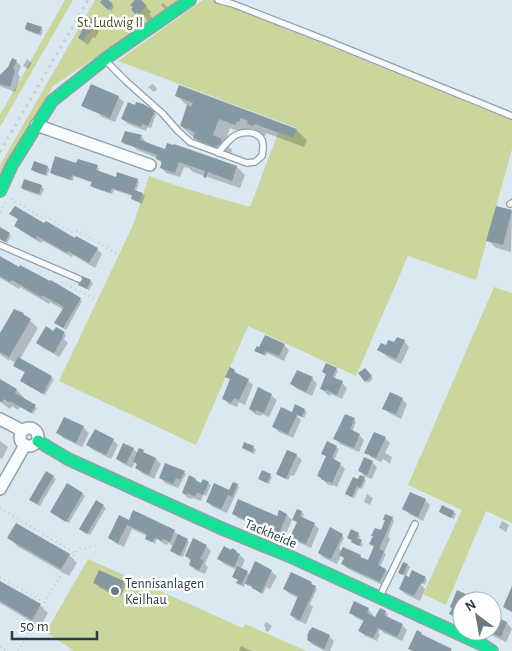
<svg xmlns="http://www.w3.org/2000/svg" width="512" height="651" viewBox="0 0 512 651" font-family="'Alegreya Sans',sans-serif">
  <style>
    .green { fill: #cad69c }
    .shadow { fill: #0003 }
    .building { fill: #8699a3 }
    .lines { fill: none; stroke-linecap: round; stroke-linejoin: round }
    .lane-casing { stroke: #92a0a9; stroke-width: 8 }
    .street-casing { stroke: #92a0a9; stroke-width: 14 }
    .fast-casing { stroke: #92a0a9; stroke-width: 14 }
    .path { stroke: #c0c6cb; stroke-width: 2; stroke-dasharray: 1 4; stroke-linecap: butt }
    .lane { stroke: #f9fcfd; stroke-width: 5.5 }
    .street { stroke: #f9fcfd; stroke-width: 11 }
    .fast { stroke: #16e098; stroke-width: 11 }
    .rail { stroke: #caced1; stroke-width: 3; stroke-dasharray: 2.5 5; stroke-linecap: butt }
    .poi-dot { fill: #677881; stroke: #fff; stroke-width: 2 }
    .labels { text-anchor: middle; stroke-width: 5; stroke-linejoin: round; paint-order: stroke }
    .park-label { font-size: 14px; fill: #4a4f20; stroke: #fff }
    .street-label { font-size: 14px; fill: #293b45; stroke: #fff }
    .poi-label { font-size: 14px; fill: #293b45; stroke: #fff; text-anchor: start }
  </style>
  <rect width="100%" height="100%" fill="#dae8f1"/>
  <path class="green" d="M65,0H73L0,127V115Z
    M95,0H178L120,41L53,86L0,178V165Z
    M203,0H215L512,120V149L476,280L408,256L356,376L248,326L196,445L59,381L133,225L149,176L177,186L250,207L278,133L294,138L297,128L118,61Z
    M494,287L512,293V523L486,511L446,605L423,594L462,510L408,485Z
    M88,559L243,628L245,624L307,651H74L46,632Z"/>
  <path class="shadow" d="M104,0H106L114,7L111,11L102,2Z
    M137,0H140L151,12L149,14L154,20L150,23L145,17L144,18L142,17L141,18L133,9Z
    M163,3L168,8L166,10L161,5Z
    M90,19L97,26L96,29L99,31L95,38L93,37L88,45L79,38Z
    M41,28L43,30L41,36L28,31L26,29Z
    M27,59L32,63L28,69L23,66Z
    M16,61L21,66L18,74L20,77L15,92L0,86V77Z
    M152,84L154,85L157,89L154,92L148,87Z
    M177,95L296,130L307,140L304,147L266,133L265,136L259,134L252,128L250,132L246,134L230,128L225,143L232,150L231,154L205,149L194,137L192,136L181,126L188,107Z
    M118,97L124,102L115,122L102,117L97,112V113L85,108L83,106Z
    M154,112L156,114L151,128L148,127L146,131L128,124L123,119Z
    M141,136L146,142V143L166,150L237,167L245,175L240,188L193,172L188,167V168L184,167L180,177L166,173L161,167L162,164L157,158L137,150L134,147L124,144L122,142Z
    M77,165L97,166L99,169L98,172L116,178L137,180L139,182L136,192L142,194L145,196L142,204L135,201L132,199L133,196L114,190L112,194L94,188L92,186L93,183L74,176L73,181L54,175L51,172Z
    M47,167L50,169L47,176L35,172L33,170Z
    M41,186L44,189L41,196L24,190L22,188Z
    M497,207L512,211L511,252L496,248L488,240Z
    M11,214L45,225L76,240L77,237L97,249L102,254L95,268L73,255L72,257L43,241L41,243L21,231L16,226L19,220Z
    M0,229L11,236L7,243L0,239Z
    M0,257L80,299L82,301L66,330L56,323L64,310L50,302L49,304L20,287L19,289L0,278Z
    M90,281L93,283L89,290L79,284Z
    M14,310L23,314L38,328L20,359L54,379L45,395L24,383L26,373L17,368L16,363L9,359V361L0,354V335Z
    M64,333L66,335L64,339L68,343L59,357L43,348L38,343Z
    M404,341L409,347L401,364L389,358L379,350L385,346Z
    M284,345L289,350L284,361L267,353L266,356L256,351Z
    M231,369L237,373L236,374L248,380L253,385L245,405L239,402L237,407L229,404L224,399L231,380L227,377Z
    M336,369L338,371L334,379L342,383L347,388L342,399L331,394L330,396L327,394L322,389L327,375L323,372Z
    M365,369L373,379L368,383L359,374Z
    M312,378L317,384L312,396L297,389L292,384Z
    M0,381L17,390L24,398V399L37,408L33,414L20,407L18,410L12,406L10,409L0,402Z
    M271,395L277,400L269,417L262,414L261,416L255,414L250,409Z
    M402,399L407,404L401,419L389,413L384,408Z
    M304,410L307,412L304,418L295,414L301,420L293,438L279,432L274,427L292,414Z
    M65,418L83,427L89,433L82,447L63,438L58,433Z
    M354,419L356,422L352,432L359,435L364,440L359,452L340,444L335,438Z
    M385,438L390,443L385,453L392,457L390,464L383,459L381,462L371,457L366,452Z
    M113,440L118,445L111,459L93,450L88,445Z
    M0,441L8,447L2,459L0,458Z
    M245,444L254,448L256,450L254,454L246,450L243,448Z
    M336,447L339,449L334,461L340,464L345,469L337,487L333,485L332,486L327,484L319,475L327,457L323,454Z
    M133,449L138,453L143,451L145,454L156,459L161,464L154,479L142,473L136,468L138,464L135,462L132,468L122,463L117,458Z
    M296,455L302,460L294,476L291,475L288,480L280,476L277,474Z
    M372,462L377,467L372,479L364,476L359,470Z
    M184,472L186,474L178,488L165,483L160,477Z
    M47,473L56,479L40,506L33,502Z
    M270,475L272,477L269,484L259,479Z
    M364,478L366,480L362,489L359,488L354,498L349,496L347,493L359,481Z
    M195,480L201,484L204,481L211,485L206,496L203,495L201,501L193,498L192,499L188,498L183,493Z
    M237,485L239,487L227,513L213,507L207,502L230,492Z
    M82,494L85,496L69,523L54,514Z
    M367,494L373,498L370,505L364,502Z
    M425,500L430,505L423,521L409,514L404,509Z
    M103,506L106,508L90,535L83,531Z
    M443,507L454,512L456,514L454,519L443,514L441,512Z
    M280,512L287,515L292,520L284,538L238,518L233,513L277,518Z
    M301,512L304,514L302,518L314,524L319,529L311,548L297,542L292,537L298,523L294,520Z
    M392,518L394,521L388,536L390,539L384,553L386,554L380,567L386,570L391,575L386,587L348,569L343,564L345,558L341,555L337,564L324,558L319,553L342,535L344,538L339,548L342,552L360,556L364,560L373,564L375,548L370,544L376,529L386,534L382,530Z
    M129,521L162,525L175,532L180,536L189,542L183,557L174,553V546L168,543L167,545L161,542L157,538L155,544L146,539L147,536L132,529L124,547L115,543L110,538Z
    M502,521L509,525L506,532L499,528Z
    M358,534L360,536L359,540L363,544L362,547L355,544L348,538Z
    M9,538L69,555L77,563L69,576L17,546Z
    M206,546L211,551L205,564L208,567L205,574L195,570L190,565L192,562L186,556Z
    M240,555L245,560L241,569L247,572L250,575L271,571L277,576L270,589L266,587L263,594L256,590L252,586H248L245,583L244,587L240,585L238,583L239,580L234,577L237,570L224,564L219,559Z
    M404,563L410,567L406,576L400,573Z
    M425,578L427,580L425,585L419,582L425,589L420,601L405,594L400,589Z
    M119,580L126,584L121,596L118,594L117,596L100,588L95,583Z
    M0,582L40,605L48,613L40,627L0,603Z
    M311,583L317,589L310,604L313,607L306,624L296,620L291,615L298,598L290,594L284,589Z
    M458,592L477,601H462V622L456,619L451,614Z
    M368,609L373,615L372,617L375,618L385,612L388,614L386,618L402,625L407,630L402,641L384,633L380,629L378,633L380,634L377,641L365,636L360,631L364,622L355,617L350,612Z
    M492,617L507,623L512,629L506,642L482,631H492Z
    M266,622L272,626L268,632L265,630L266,628L264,626Z
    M329,636L334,641L330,651H325L313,645L308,640Z
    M241,646L247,649L252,651H239Z"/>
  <path class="building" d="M102,0H108L113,4L108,10L100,2Z
    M135,0H141L147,6L138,14L137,12L135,14L131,9L133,7L130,5Z
    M89,17L93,19L91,23L94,25L89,34L88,33L83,41L78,38Z
    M27,22L42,27L39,34L25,29Z
    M12,58L17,60L13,68L15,71L10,87L0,84V75L8,67Z
    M91,84L119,96L110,118L81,106Z
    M179,85L297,129L294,137L293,138L255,124L254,126L247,124L248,121L241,118L239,122L237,121L235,125L219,119L213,135L222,139L220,144L215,147L193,138L195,132L180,126L187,105L191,107L193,103L175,96Z
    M128,102L135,105L136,102L143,104L155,111L148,126L142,124L141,127L121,119Z
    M125,131L142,135L140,140L165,149L167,143L173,145L174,144L237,166L232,181L208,172L206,178L203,177L205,171L179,162L175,173L160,168L162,161L156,159L157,155L121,142Z
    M55,156L76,163L78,159L98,165L96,170L116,177L117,172L138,179L134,190L143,193L140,202L131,199L132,195L112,188L110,193L90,186L92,182L72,175L71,180L50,173Z
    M34,161L48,166L45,175L31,170Z
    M24,179L42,185L39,194L21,188Z
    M15,206L44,223L46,221L75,238L76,236L98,248L89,263L68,251L67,253L37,236L36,239L14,226L18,219L9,214Z
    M496,206L512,210L503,245L486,241Z
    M0,227L10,233L5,242L0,239Z
    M0,256L19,267L20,265L50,281L51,280L81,298L63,328L54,323L64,307L42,295L41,297L12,280L10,282L0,276Z
    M82,276L91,280L87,289L78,285Z
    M14,309L24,313L23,314L31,319L9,357L0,352V333Z
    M46,326L53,331L56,327L65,332L62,336L63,337L54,353L36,343Z
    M265,335L285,344L279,356L266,351L264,355L254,351L257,346L259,347Z
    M397,337L405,340L396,359L377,350L381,343L386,345L388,340L394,342Z
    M18,357L52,376L43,394L20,381L25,372L13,366Z
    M326,363L337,368L332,377L343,381L337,395L326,390L325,391L320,389L326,374L322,372Z
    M230,367L235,370L234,372L249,379L239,400L234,398L231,403L222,399L230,379L225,377Z
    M365,368L372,376L365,382L358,373Z
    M297,370L313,377L306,392L290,384Z
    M0,379L17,389L15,393L36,405L31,413L10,401V403L4,399L2,402L0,401Z
    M258,387L272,394L264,413L256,410L255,412L249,409Z
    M390,392L403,398L396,414L382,409Z
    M295,404L305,409L302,417L297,415L288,434L272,427L281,407L292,412Z
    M345,414L355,418L350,429L360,434L354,448L333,439Z
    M64,417L84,426L76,443L56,433Z
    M95,429L114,439L106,455L86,445Z
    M374,432L386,437L376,458L364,453Z
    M327,441L337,446L332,458L341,463L332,483L328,481L327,482L321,479V478L317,476L326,456L321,454Z
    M244,442L254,446L252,452L242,448Z
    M123,443L134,448L126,464L116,459Z
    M139,448L144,450L143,452L156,458L149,475L135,468L137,464L133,461Z
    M287,450L297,454L286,479L276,474Z
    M364,457L373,461L367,475L358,471Z
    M165,463L185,471L180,480L176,478L173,484L159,478Z
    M262,470L271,474L267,483L258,479Z
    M46,471L54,476L37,504L29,500Z
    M189,475L196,479L195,480L201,483L203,479L209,482L203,495L197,492L195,497L188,493L187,495L182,493Z
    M360,475L365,477L360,488L357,486L352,497L345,494L353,477L358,479Z
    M233,482L238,484L232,497L228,495L221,509L206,502L214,483L229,490Z
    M67,483L83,493L66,522L50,512Z
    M410,492L426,499L418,517L402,509Z
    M238,499L277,516L279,510L287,514L279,534L232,514Z
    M96,500L104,505L87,534L79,529Z
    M442,505L454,511L451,518L439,512Z
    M297,509L302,511L300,516L315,523L306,544L290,537L297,522L292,520Z
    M133,510L175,530L170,542L163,539L162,541L155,538L152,542L145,539L147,534L127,525L118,543L108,538L119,515L129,520Z
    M385,514L393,517L379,549L384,551L378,565L386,569L380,582L341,564L344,558L339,555L343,547L361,555L360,557L368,560L374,546L369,544L373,536H371L375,528L381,530L385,520H383Z
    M16,523L70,554L61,569L7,538Z
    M330,527L343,534L331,559L318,553Z
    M351,529L359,533L357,538L362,540L359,546L351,542L352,540L347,538Z
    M178,534L188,539L180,556L170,551Z
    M193,538L207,545L200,559L204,560L199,570L189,565L191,559L185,556Z
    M224,546L231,550L232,548L237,551L236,552L240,554L234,567L217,559Z
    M255,561L272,570L261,593L252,588V587L250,586L251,585L245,584Z
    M403,562L408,564L403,575L398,573Z
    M237,566L248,571L241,585L236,583L238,580L232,577Z
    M99,570L124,581L119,595L93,583Z
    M412,570L426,577L422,584L421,583L414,596L399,589L405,575L409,577Z
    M291,572L312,582L311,584L316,586L300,620L290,615L298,596L283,589Z
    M0,581L41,604L32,620L0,601Z
    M512,586V612L503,607Z
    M457,590L477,599L476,601H462V620L449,614L452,608L450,607Z
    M354,601L369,608L367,613L375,617L380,608L386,611L384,615L403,624L397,637L378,628L373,638L358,631L364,620L349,613Z
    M492,615L507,622L501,637L487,631H492Z
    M312,627L330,635L324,649L307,640L308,637L307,636L310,629L311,630Z
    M417,630L422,633L421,634L452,649L451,651H413L408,649Z"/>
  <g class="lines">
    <g class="lane-casing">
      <path id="lane" d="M218,0L233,4L328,41L512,116
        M106,61L127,82L163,114L178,131L190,142L247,163L255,162L262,156C263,151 264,145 262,140C257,131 244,131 236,135C229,139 223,147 218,153
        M510,204L512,203
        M0,245L79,279
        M380,596L415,524"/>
    </g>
    <g class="street-casing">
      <path id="street" d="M36,125L150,165
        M0,419L23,431
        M20 437a9 9 0 1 1 18 0a9 9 0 1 1-18 0Z
        M0,489L25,445"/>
    </g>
    <g class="fast-casing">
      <path id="fast" d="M0,191L12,165L52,101L105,59L190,0
        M38,441L68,459L223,529L289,556L483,645L492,651"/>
    </g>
    <path class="path" d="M127,0L123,4L136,20
      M11,199L41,217L45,216L71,232H75L78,231L118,254
      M0,212L5,203
      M40,272L45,275L49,276
      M62,282L95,299
      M0,508L75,553
      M0,577L45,603
      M0,647L7,651
      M18,651L42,609L46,599L77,550L98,545"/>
    <use href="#lane" class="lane"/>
    <use href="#street" class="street"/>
    <use href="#fast" class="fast"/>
    <path class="rail" d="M0,152L88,0"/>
  </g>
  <circle class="poi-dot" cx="115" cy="591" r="5"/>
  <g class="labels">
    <g class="park-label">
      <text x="110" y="27">St. Ludwig II</text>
    </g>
    <g class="street-label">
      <text transform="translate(271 533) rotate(23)" y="5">Tackheide</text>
    </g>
    <g class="poi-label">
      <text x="125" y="588">Tennisanlagen<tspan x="125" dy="16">Keilhau</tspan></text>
    </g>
  </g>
  <g transform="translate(477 616) rotate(328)"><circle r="24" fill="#ffffff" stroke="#a9b1b5"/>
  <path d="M0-4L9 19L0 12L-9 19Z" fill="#677881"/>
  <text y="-8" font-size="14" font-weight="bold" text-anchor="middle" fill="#293b45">N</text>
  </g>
  <path d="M12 631v8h85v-8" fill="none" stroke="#293b45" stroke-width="2.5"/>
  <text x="20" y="631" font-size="15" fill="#293b45" stroke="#ffffff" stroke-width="4" paint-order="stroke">50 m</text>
</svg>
